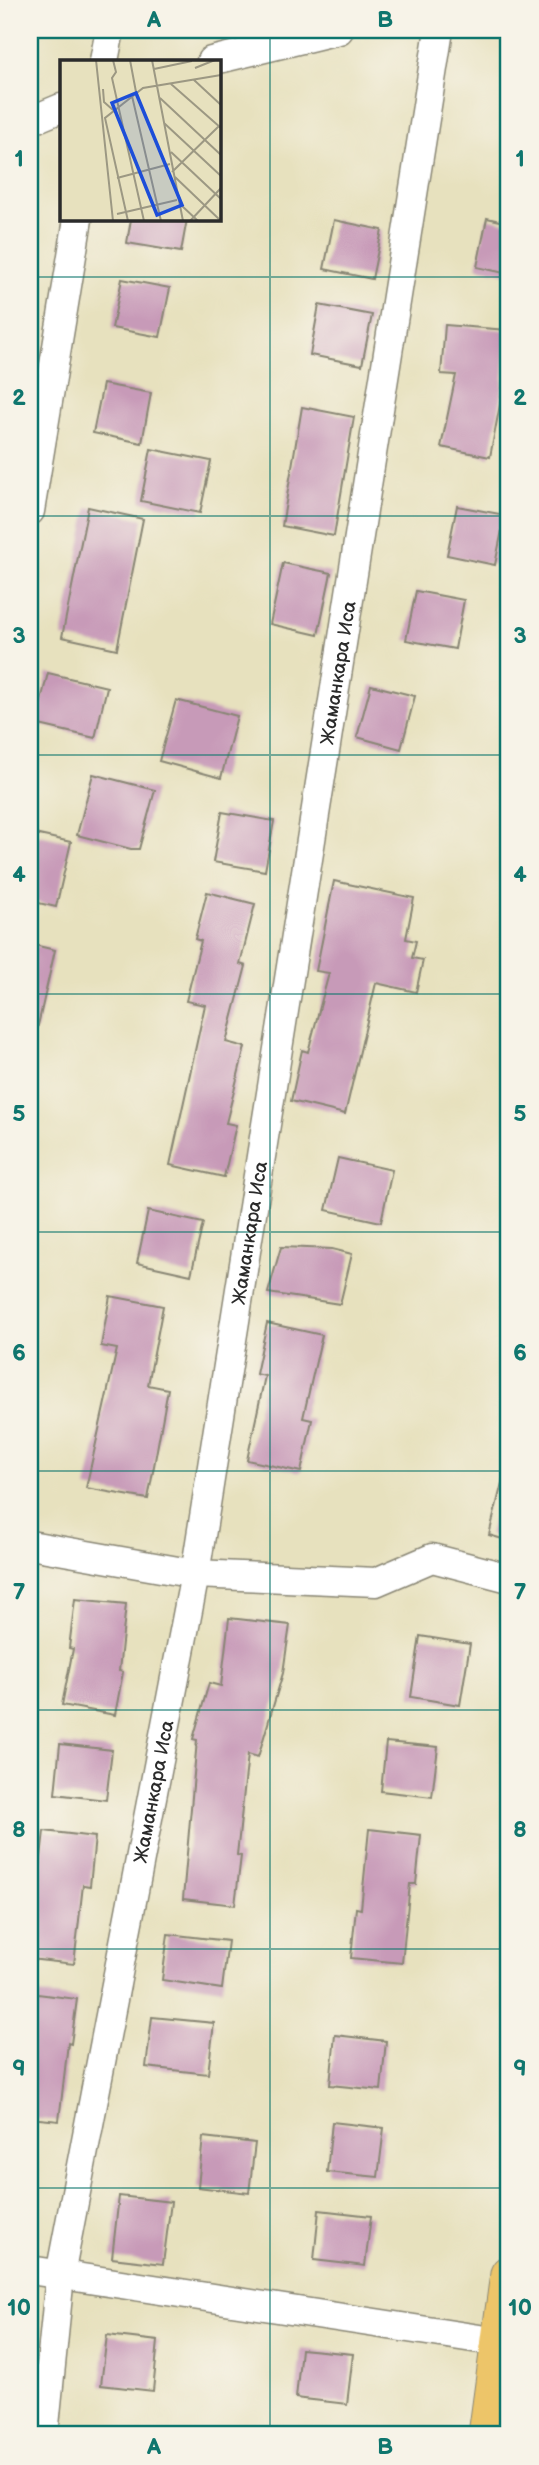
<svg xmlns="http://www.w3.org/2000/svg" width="539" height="2465" viewBox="0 0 539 2465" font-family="'Balsamiq Sans',sans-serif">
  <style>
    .building { fill: #c79ab8 }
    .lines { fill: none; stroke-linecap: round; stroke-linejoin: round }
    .minor-casing { stroke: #898674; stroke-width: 31 }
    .major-casing { stroke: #898674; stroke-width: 39 }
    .minor { stroke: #fff; stroke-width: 28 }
    .major { stroke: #edc569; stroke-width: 37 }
    .grid { fill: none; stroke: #0f766e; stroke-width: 2; stroke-opacity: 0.55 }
    .labels { text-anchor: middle; stroke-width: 5; stroke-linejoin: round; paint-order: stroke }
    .street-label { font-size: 19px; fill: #2b2b2b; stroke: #f7f3e8 }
    .inset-road { fill: none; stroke: #9c9883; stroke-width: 2 }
    .view { fill: #1d4ed8; fill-opacity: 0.15; stroke: #1d4ed8; stroke-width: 3.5 }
    .inset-edge { fill: none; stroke: #2b2b2b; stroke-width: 3.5 }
    .neatline { fill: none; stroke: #0f766e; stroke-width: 2.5 }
    .grid-label { font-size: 23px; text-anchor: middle; font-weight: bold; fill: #0f766e }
  </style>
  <rect width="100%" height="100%" fill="#f7f3e8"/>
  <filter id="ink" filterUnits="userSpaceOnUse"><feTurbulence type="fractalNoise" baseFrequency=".0143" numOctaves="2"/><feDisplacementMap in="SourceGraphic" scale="14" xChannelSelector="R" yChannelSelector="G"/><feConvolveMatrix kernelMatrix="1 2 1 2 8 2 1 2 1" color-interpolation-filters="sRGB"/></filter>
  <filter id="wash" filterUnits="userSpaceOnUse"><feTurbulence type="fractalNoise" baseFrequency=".00686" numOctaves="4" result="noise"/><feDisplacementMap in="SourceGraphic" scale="28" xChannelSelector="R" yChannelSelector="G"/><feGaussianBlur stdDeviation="1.57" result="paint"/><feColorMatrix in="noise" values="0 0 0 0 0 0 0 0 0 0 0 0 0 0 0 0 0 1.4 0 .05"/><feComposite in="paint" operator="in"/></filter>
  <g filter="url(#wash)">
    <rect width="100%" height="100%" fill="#e7e1be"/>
    <g id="blocks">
      <path class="building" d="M487,218L509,223V274L477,267Z
        M131,219H187L181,252L127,243Z
        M334,220L382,230L372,279L324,269Z
        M122,279L170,288L160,337L112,328Z
        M319,305L372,315L362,365L310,355Z
        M445,325L507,330L502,394L490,457L441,447L456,375L441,374Z
        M103,384L151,393L142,443L93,433Z
        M302,407L354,417L334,536L282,526Z
        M151,449L211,461L200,513L141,501Z
        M457,506L505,515L495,565L447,555Z
        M88,507L143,519L117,649L62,637Z
        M283,563L331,573L318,635L270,624Z
        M416,591L464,600L455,649L406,640Z
        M48,673L107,687L95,738L35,724Z
        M371,685L415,696L401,749L357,737Z
        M176,700L237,716L221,778L159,761Z
        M93,774L155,790L139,849H131L77,835Z
        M222,812L274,821L265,871L213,862Z
        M30,833L71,842L56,907L30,901Z
        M334,881L414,898L406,939L416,941L412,958L423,960L416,992L376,983L345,1114L291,1101L302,1050L308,1052L329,973L316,971Z
        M207,892L255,904L240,964L246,966L226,1042L245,1047L226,1123L236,1125L224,1177L170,1165L205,1005L186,1001L201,941L195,939Z
        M30,944L55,950L37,1030L30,1029Z
        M338,1158L392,1170L381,1222L326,1210Z
        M148,1211L203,1223L191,1275L137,1263Z
        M281,1247L332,1249L352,1254L340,1304L268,1293Z
        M110,1296L163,1306L148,1385L168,1389L148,1499L86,1488L117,1349L101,1346Z
        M267,1323L322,1335L303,1418L312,1420L301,1472L247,1460L265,1376L256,1374Z
        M503,1479L509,1480V1541L489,1535Z
        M75,1599L126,1604L119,1671L123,1672L115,1715L62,1705L73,1649L69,1648Z
        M229,1618L290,1625L283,1673L258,1757L248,1754L237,1855L241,1856L235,1905L183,1899L197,1740L193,1739L209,1683L221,1686Z
        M420,1636L470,1644L460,1705L411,1697Z
        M386,1742L438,1747L432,1797L381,1791Z
        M60,1744L112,1750L106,1800L55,1794Z
        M369,1829L421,1835L416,1884H410L402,1963L351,1958L356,1908L361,1909Z
        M44,1831L95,1837L90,1886L83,1885L74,1964L30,1959V1909L35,1910Z
        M168,1934L228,1941L222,1989L162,1980Z
        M30,1993L77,1999L71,2044L68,2043L59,2121L30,2118Z
        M152,2017L214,2023L208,2074L146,2067Z
        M335,2035L386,2041L381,2090L330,2085Z
        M332,2122L384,2128L378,2177L327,2172Z
        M203,2137L255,2143L249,2193L198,2187Z
        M119,2196L171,2202L163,2264L112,2258Z
        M319,2210L371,2216L365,2266L314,2260Z
        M107,2335L158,2341L153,2391L101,2385Z
        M301,2349L353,2354L347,2404L296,2398Z"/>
    </g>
  </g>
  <g filter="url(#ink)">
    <use href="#blocks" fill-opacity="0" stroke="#898674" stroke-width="2"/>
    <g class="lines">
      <g class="minor-casing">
        <g id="minor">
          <path d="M104,61L110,30"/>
          <path d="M211,61L339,30"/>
          <path d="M30,121L61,108"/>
          <path d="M30,511L78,219"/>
          <path d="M30,1545L195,1574L376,1582L432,1558L509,1578"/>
          <path d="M30,2270L499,2342"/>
          <path id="s1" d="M44,2435L60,2275L195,1574L439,30"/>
        </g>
      </g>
      <g class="major-casing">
        <path id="major" d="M487,2435L509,2274"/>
      </g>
      <use href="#minor" class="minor"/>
      <use href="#major" class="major"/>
    </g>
  </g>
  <path class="grid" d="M270,30V2435M30,277H509M30,516H509M30,755H509M30,994H509M30,1232H509M30,1471H509M30,1710H509M30,1949H509M30,2188H509"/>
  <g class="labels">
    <g class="street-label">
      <text dy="7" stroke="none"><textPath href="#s1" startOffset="1787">Жаманкара Иса</textPath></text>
      <text dy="7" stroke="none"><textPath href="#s1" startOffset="1220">Жаманкара Иса</textPath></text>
      <text dy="7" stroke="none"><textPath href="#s1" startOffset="653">Жаманкара Иса</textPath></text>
    </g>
  </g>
  <g transform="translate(60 60)">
    <rect width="161" height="161" fill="#e7e1be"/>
    <path class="inset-road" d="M36,0L53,161M53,0L56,12L52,18L84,161M70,0L76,32M92,0L123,161M135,8L155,0M94,9L132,1M134,20L161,45M111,24L161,68M43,29L44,42L53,50M72,36L101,161M100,38L161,95M104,63L161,116M111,92L161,139M112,112L159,66M115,117L161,161M57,118L110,104M121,145L138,161M57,154L117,140M68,161L45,58L83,28L161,15M130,161L161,128"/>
    <path class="view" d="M76,33L122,145L97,155L52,43Z"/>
    <rect width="161" height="161" class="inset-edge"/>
  </g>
  <rect width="539" height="2465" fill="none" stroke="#f7f3e8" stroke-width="77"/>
  <rect x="38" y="38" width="462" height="2388" class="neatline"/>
  <g class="grid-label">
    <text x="154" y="27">A</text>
    <text x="385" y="27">B</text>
    <text x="19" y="166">1</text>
    <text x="520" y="166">1</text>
    <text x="19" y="405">2</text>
    <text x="520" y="405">2</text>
    <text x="19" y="643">3</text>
    <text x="520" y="643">3</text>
    <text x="19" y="882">4</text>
    <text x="520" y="882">4</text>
    <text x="19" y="1121">5</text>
    <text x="520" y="1121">5</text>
    <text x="19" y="1360">6</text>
    <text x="520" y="1360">6</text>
    <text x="19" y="1599">7</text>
    <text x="520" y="1599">7</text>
    <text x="19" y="1837">8</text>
    <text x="520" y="1837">8</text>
    <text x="19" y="2076">9</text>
    <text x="520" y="2076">9</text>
    <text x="19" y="2315">10</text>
    <text x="520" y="2315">10</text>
    <text x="154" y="2454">A</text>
    <text x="385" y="2454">B</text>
  </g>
</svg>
